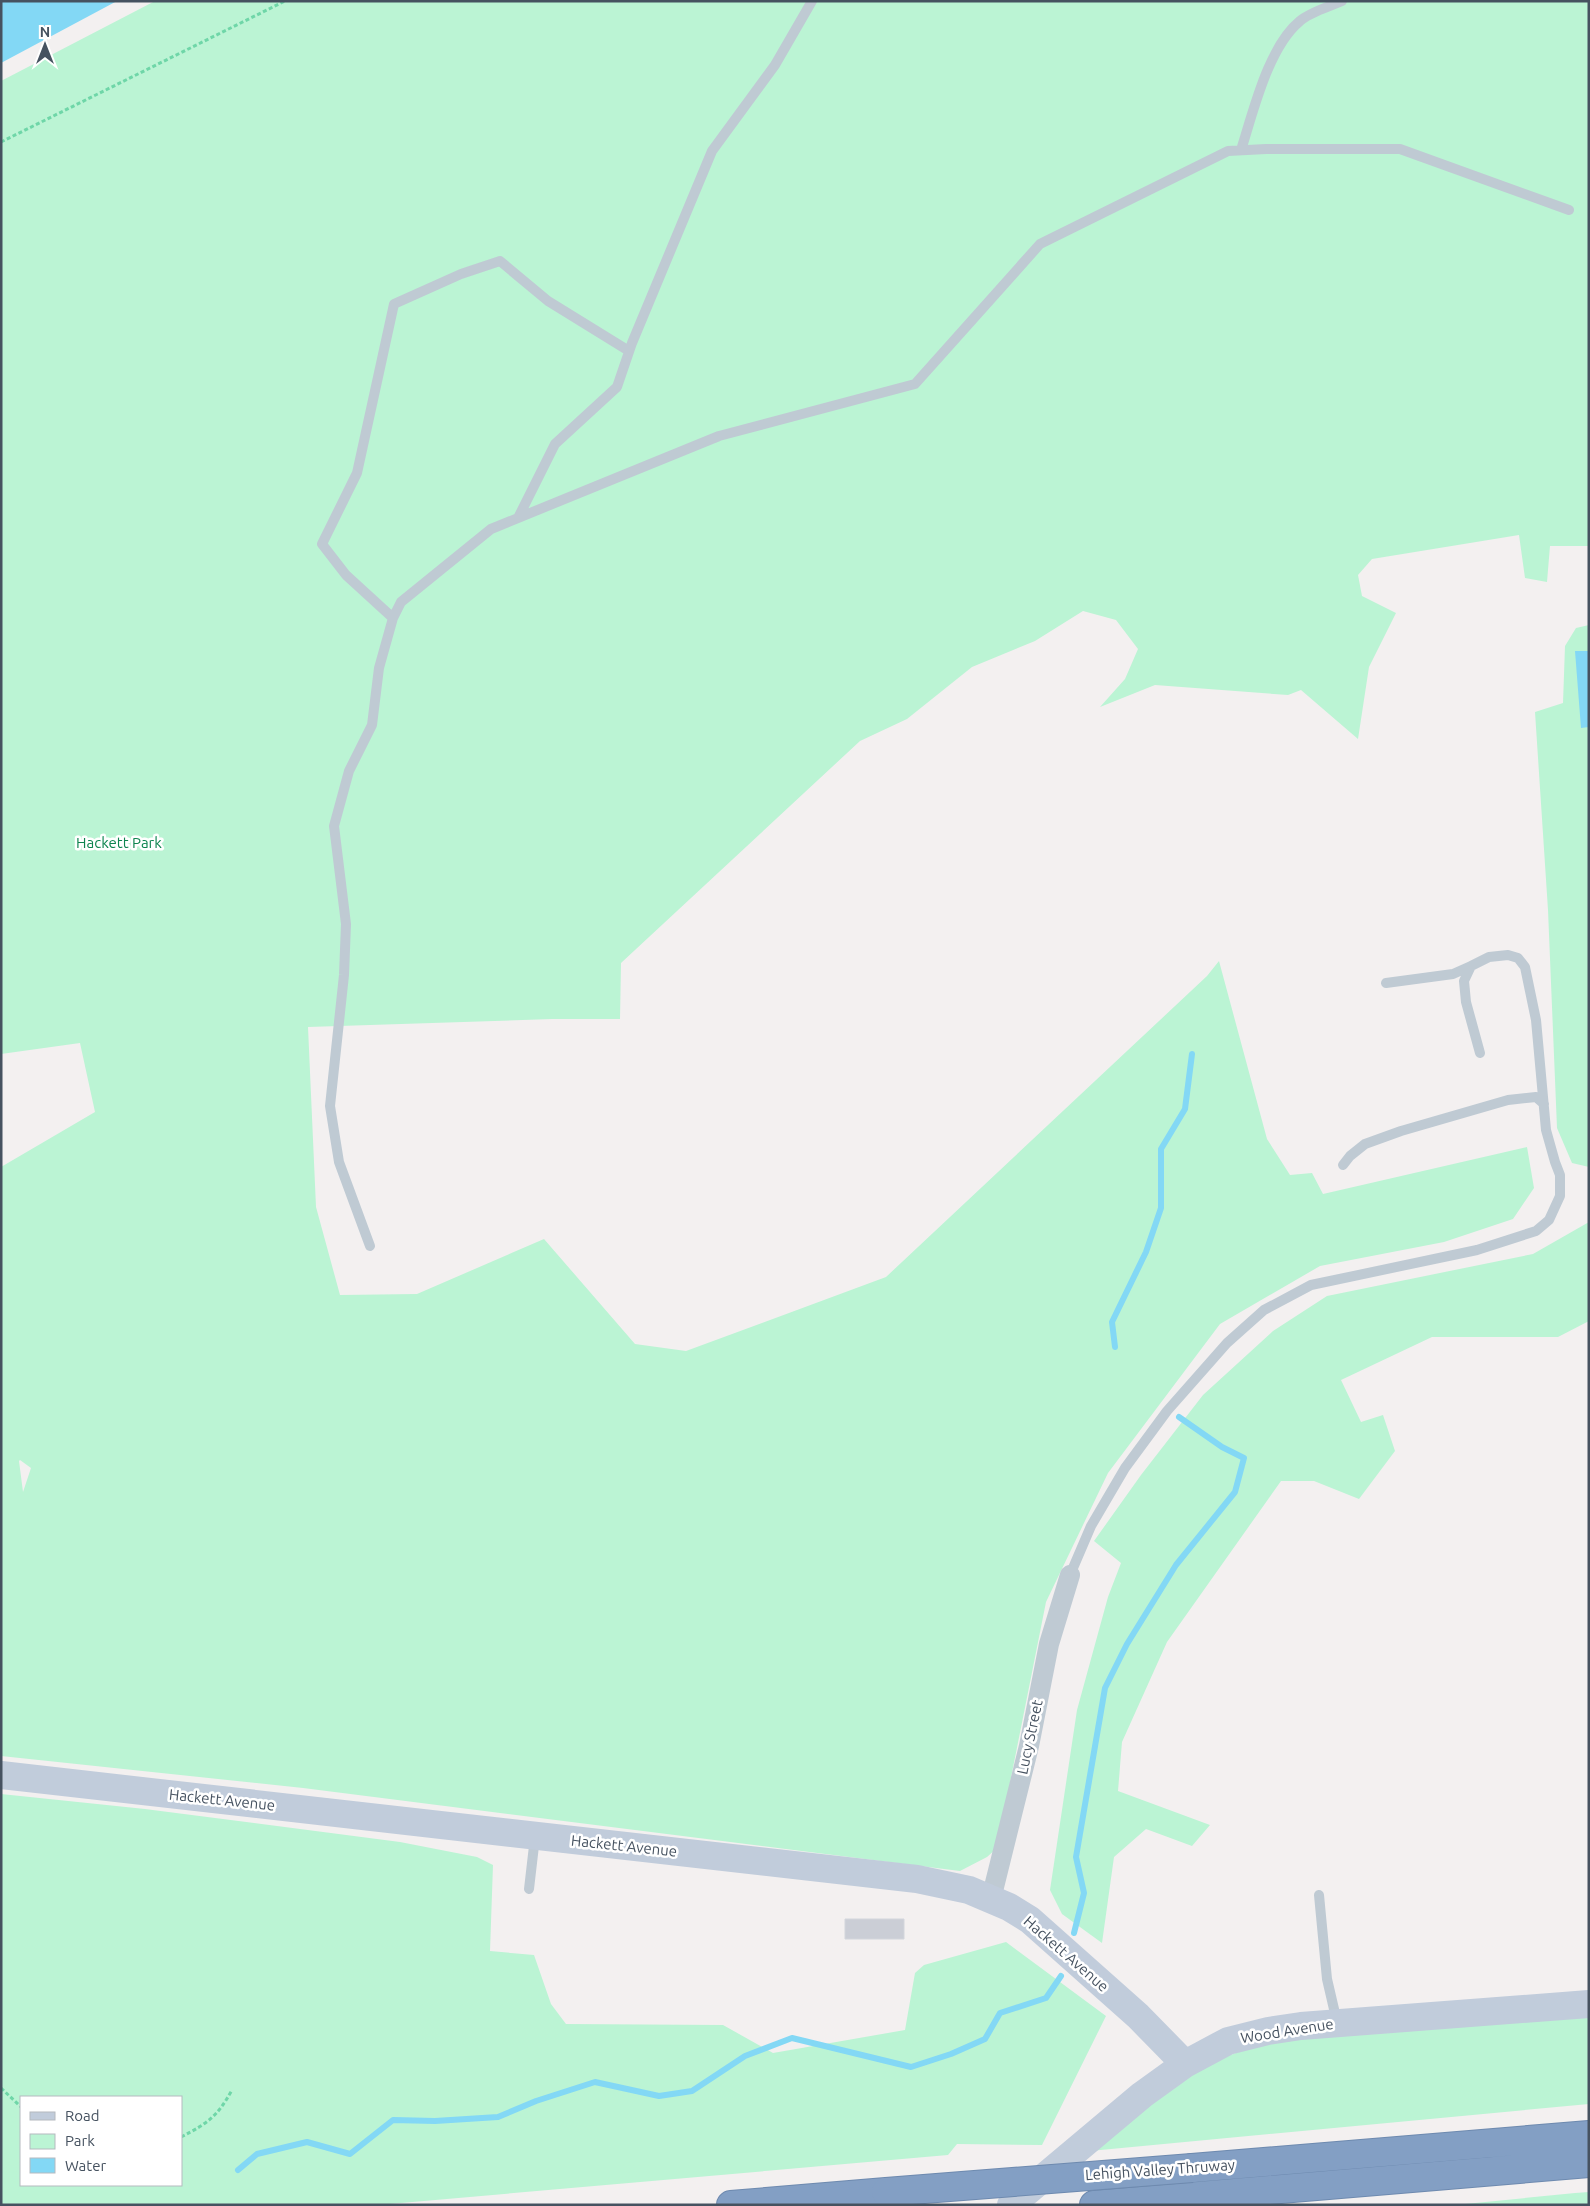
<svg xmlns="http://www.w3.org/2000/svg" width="1590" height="2206" viewBox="0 0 1590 2206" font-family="Ubuntu,sans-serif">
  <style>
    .green { fill: #bbf4d4; fill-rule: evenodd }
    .water { fill: #83d8f5 }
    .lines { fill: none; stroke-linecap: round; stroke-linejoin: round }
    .stream { stroke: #83d8f5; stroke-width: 6 }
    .building { fill: #cbced6; stroke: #d3d6dc }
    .highway-casing { stroke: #6e8aaf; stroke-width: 30 }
    .path { stroke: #6fd6a8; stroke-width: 3; stroke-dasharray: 4 2.5; stroke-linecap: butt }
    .lane { stroke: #bfcad3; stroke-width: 10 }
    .street { stroke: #bfcad3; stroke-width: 20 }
    .secondary { stroke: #c1ccdb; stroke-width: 28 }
    .highway { stroke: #839fc4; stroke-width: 28 }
    .highway-bridge-casing { stroke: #6e8aaf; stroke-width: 30; stroke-linecap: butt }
    .highway-bridge { stroke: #839fc4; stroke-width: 28 }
    .labels { text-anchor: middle; stroke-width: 5; stroke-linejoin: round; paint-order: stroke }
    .park-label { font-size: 15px; fill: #0e844f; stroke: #fff }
    .street-label { font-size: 15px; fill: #465260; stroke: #fff }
  </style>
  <rect width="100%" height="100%" fill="#f3f0f0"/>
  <path class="green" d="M155,1H1589V546H1550L1547,582L1525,578L1519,535L1372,559L1358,575L1362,596L1396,613L1369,667L1358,739L1301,690L1288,695L1155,685L1100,707L1125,679L1138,649L1116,620L1083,611L1035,641L972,667L907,719L860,741L621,963L620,1019H552L308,1027L316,1207L340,1295L417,1294L544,1239L635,1344L686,1351L886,1277L1207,976L1219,961L1267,1139L1290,1175L1312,1173L1323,1194L1527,1147L1534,1188L1513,1219L1444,1242L1320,1266L1220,1324L1108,1473L1046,1602L997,1848L987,1857L960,1871L303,1788L1,1756V1167L95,1112L80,1043L1,1054V81ZM20,1460L31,1468L23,1492L19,1461Z
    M1589,625V1167L1572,1163L1557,1128L1548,910L1535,712L1563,703L1565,646L1576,628Z
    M1589,1222V1321L1558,1337H1432L1341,1380L1361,1422L1383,1415L1395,1451L1359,1499L1314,1481H1281L1167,1642L1122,1742L1118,1791L1210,1825L1192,1846L1146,1829L1114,1857L1102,1943L1062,1914L1050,1890L1077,1710L1108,1597L1121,1563L1094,1541L1141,1475L1203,1395L1273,1331L1327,1296L1533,1254Z
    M1,1794L145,1809L400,1842L477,1857L493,1865L490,1951L534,1955L551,2004L566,2024L723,2025L773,2053L905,2030L915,1973L924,1965L1006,1942L1106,2016L1042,2145L957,2144L948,2155L378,2205H1ZM21,2097H181V2185H21Z
    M1589,2016V2104L1090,2151C1125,2124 1160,2095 1198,2071C1222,2056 1249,2048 1276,2040Z
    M1589,2192V2205H1455L1575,2193Z"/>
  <path class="water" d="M1,1H117L1,63Z
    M1575,651H1589V727L1581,728Z"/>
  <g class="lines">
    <path class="stream" d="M1115,1347L1112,1322L1146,1252L1161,1208V1149L1185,1109L1192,1054
      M1074,1933L1084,1893L1076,1857L1105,1688L1127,1644L1176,1565L1235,1492L1244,1458L1222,1447L1179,1417
      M238,2170L257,2154L307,2142L350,2154L393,2120L435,2121L498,2117L536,2101L595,2082L659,2096L692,2091L745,2056L792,2038L911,2067L951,2054L985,2039L1000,2013L1046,1998L1061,1976"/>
  </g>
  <path class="building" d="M845,1919H904V1939H845Z"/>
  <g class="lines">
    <g class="highway-casing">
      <path id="highway" d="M1192,2168L1589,2135
        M731,2205L886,2192
        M1094,2205L1589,2163"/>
    </g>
    <path class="path" d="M1,142L285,1
      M1,2088L21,2107
      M181,2137C208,2123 217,2117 232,2090"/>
    <path class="lane" d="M1241,150C1253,113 1268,47 1300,21C1310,12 1329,7 1342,1
      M518,518L555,444L617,387L632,343L712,151L775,65L812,1
      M393,618L346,575L322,544L357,473L394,304L461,274L500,261L548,301L629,351
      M1386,983L1453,974L1471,966
      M1343,1165L1350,1156L1365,1144L1401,1131L1508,1100L1536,1097L1544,1104
      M370,1246L339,1162L330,1106L344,975L346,924L334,826L349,771L372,725L379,668L393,618L401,602L491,529L719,436L915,384L1040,244L1228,151L1266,149H1400L1569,210
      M1070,1575L1091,1526L1125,1468L1167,1411L1227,1343L1264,1310L1311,1285L1477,1250L1536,1231L1549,1220L1560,1196V1175L1555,1162L1546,1130L1536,1020L1525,967L1518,958L1508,955L1489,957L1471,966L1464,981L1466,1002L1480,1053
      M529,1889L535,1837
      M1319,1895L1327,1979L1337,2022"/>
    <path class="street" d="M991,1899L1029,1746L1049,1644L1070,1575"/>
    <path class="secondary" d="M1,1775L917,1879L969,1890L1009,1907L1030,1920L1138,2016L1185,2064
      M1011,2205L1142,2095L1185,2064L1228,2041L1268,2031L1301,2026L1589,2004"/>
    <use href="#highway" class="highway"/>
    <g class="highway-bridge-casing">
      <path id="highway-bridge" d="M886,2192L1192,2168"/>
    </g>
    <use href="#highway-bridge" class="highway-bridge"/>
  </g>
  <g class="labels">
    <g class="park-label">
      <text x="119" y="848">Hackett Park</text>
    </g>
    <g class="street-label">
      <text transform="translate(1030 1737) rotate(-78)" y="5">Lucy Street</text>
      <text transform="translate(222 1800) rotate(6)" y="5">Hackett Avenue</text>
      <text transform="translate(624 1846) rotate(6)" y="5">Hackett Avenue</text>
      <text transform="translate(1066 1954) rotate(41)" y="5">Hackett Avenue</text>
      <text transform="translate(1287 2031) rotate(-9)" y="5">Wood Avenue</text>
      <text transform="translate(1160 2170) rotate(-4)" y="5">Lehigh Valley Thruway</text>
    </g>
  </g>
  <rect width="1590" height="2206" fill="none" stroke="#465260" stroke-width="5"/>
  <rect x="20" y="2096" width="162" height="90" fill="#ffffff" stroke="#b5babf"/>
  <rect x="30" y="2112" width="25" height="8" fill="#c1ccdb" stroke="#b5babf"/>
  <text x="65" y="2121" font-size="15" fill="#465260">Road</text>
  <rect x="30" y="2134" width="25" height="15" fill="#bbf4d4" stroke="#b5babf"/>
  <text x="65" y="2146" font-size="15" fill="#465260">Park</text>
  <rect x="30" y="2158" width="25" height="15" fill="#83d8f5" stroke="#b5babf"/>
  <text x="65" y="2171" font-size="15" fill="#465260">Water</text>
  <g transform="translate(45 45)" stroke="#ffffff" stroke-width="4" paint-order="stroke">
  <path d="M0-4L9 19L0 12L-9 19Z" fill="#465260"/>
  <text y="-8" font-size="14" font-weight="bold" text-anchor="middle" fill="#465260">N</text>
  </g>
</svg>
